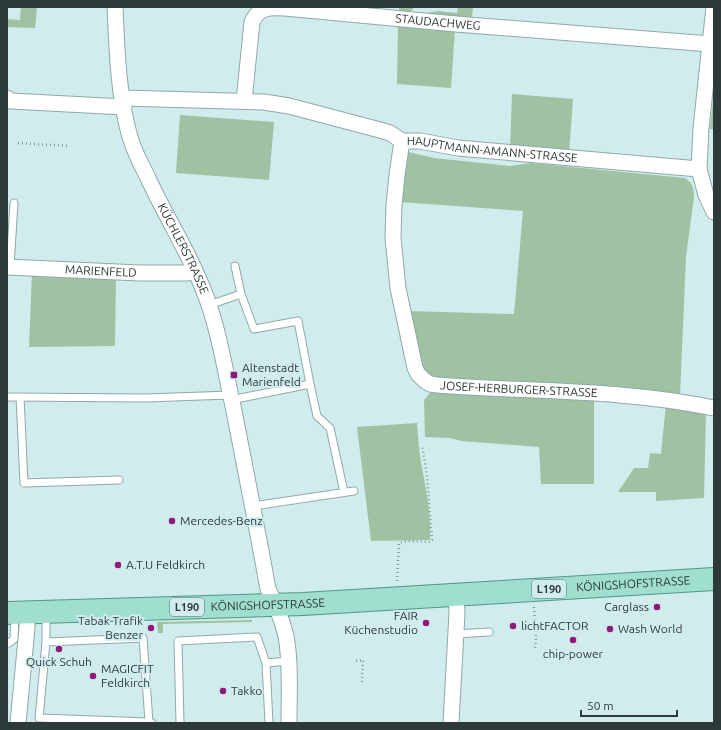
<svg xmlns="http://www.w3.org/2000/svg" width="721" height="730" viewBox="0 0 721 730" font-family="Ubuntu,sans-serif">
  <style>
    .green { fill: #9fc2a2 }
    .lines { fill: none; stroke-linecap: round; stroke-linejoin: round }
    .lane-casing { stroke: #8fa9aa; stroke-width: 9 }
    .street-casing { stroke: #8fa9aa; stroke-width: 17 }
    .primary-casing { stroke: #4e9786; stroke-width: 24 }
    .path { stroke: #859999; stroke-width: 2.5; stroke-dasharray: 1 3; stroke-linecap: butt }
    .lane { stroke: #fff; stroke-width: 7 }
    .street { stroke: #fff; stroke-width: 15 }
    .primary { stroke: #a0dfcf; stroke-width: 22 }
    .poi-dot { fill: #901876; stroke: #d1eced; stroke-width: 1.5 }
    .labels { text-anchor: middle; stroke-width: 4; stroke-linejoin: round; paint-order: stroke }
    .shield { fill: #d1eced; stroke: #5f6f6f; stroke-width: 1 }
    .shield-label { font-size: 11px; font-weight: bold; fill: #2e3939 }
    .street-label { font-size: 12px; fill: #2e3939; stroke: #d1eced }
    .poi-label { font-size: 12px; fill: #2e3939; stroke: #d1eced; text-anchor: start }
  </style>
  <rect width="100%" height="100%" fill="#d1eced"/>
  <path class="green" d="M21,7H37L35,28L7,27V19L20,20Z
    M399,7H415L409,13H399Z
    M458,7H473L472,19L433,16L427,13L438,11L457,13Z
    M398,24L455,29L451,88L397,84Z
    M714,92V129H710Z
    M512,94L573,99L569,153L510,149Z
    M180,115L274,122L269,180L176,173Z
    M408,152L434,158L510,166L531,163L685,178C693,183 694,189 694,197L686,257L680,396L481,384L432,377L426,372L420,365L408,311L514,314L523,211L400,202L405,158Z
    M32,272L116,276L115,346L29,347Z
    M431,392L594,400V484H541L539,447L461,441L450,438L425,437L424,400Z
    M666,404L706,412L704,498L656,501V492H618L634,468H648L650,453L661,454Z
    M417,423C418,436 419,450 421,463C426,488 431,513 430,538V540L371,541L357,427Z
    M252,620V622L163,624V633H158L157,622Z"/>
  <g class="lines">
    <g class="lane-casing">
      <path id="lane" d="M10,267L14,203
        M209,305L241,294
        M310,384L317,416L330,428L344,492
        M7,397L146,398L230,395
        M20,397L24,483L119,480
        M231,400L310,384L298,321L254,329L241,294L235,266
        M253,506L354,491
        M46,615V642L39,718L149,722L152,723
        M456,634L489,632
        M46,642L143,638L149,722
        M9,643L14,639L15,615
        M266,663L289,661
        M180,723L178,641L257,637L266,663L269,723"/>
    </g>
    <g class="street-casing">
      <g id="street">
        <path id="s1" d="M115,7C117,50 118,95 130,137C134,151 141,164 147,176C168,222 196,263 211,311C221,342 226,375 233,406C245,467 257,528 268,589C276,604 282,620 286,636C291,664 289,694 289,723"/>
        <path d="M714,7L701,128L699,169L706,195L714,212"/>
        <path d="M7,98L11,101L124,107"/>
        <path id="s2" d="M123,98L264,102L289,106L380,130L390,133L402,141H420L458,148L699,169"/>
        <path id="s3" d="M244,101L252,22C259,7 269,7 285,8L456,24L710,44"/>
        <path id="s4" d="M402,141L397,175L394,205L393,238L398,288L415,368L418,374L424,380L430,384L437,385C529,392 623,389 714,408"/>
        <path id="s5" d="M7,267L140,273H187L195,271"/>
        <path d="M18,723L27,628V613"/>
        <path d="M451,723L457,613L456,594"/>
      </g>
    </g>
    <g class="primary-casing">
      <g id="primary">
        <path id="s6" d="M7,613L303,604L714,579"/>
      </g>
    </g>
    <path class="path" d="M18,143L70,146
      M397,581L399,543L408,541L430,542L432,540L427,476L422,445
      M534,607L536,640L535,648
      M356,661L363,660L362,682"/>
    <use href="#lane" class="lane"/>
    <use href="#street" class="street"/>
    <use href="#primary" class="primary"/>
  </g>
  <g class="poi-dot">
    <rect x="230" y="371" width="8" height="8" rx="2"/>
    <circle cx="172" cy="521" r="4"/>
    <circle cx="118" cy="565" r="4"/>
    <circle cx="657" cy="607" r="4"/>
    <circle cx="426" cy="623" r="4"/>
    <circle cx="513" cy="626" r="4"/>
    <circle cx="151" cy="628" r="4"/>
    <circle cx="610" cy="629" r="4"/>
    <circle cx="573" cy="640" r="4"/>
    <circle cx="59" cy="649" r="4"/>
    <circle cx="93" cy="676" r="4"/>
    <circle cx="223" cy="691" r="4"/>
  </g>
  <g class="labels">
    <g class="shield">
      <rect x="532" y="580" width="34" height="18" rx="3"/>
      <rect x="170" y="598" width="34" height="18" rx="3"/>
    </g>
    <g class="shield-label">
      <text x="549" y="593">L190</text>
      <text x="187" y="611">L190</text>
    </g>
    <g class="street-label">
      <text dy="4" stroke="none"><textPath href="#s3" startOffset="272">STAUDACHWEG</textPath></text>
      <text dy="4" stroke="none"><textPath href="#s2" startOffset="376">HAUPTMANN-AMANN-STRASSE</textPath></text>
      <text dy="4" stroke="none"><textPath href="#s1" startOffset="255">KÜCHLERSTRASSE</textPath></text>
      <text dy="4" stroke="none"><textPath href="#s5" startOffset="94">MARIENFELD</textPath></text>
      <text dy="4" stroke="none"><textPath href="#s4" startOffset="341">JOSEF-HERBURGER-STRASSE</textPath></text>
      <text dy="4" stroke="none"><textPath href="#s6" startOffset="627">KÖNIGSHOFSTRASSE</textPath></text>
      <text dy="4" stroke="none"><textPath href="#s6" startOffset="261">KÖNIGSHOFSTRASSE</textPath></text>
    </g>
    <g class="poi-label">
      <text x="242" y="372">Altenstadt<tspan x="242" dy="14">Marienfeld</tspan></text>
      <text x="180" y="525">Mercedes-Benz</text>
      <text x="126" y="569">A.T.U Feldkirch</text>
      <text x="649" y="611" text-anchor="end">Carglass</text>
      <text x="418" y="620" text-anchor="end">FAIR<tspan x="418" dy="14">Küchenstudio</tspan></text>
      <text x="143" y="625" text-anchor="end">Tabak Trafik<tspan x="143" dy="14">Benzer</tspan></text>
      <text x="521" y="630">lichtFACTOR</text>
      <text x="618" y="633">Wash World</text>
      <text x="573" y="658" text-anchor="middle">chip-power</text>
      <text x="59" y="666" text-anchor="middle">Quick Schuh</text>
      <text x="101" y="673">MAGICFIT<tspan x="101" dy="14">Feldkirch</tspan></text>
      <text x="231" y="695">Takko</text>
    </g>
  </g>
  <rect width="721" height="730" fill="none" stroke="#2e3939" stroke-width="16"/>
  <path d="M581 710v6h96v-6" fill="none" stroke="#2e3939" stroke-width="2"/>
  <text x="587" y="710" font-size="12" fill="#2e3939" stroke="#d1eced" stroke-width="3" paint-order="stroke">50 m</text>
</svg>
